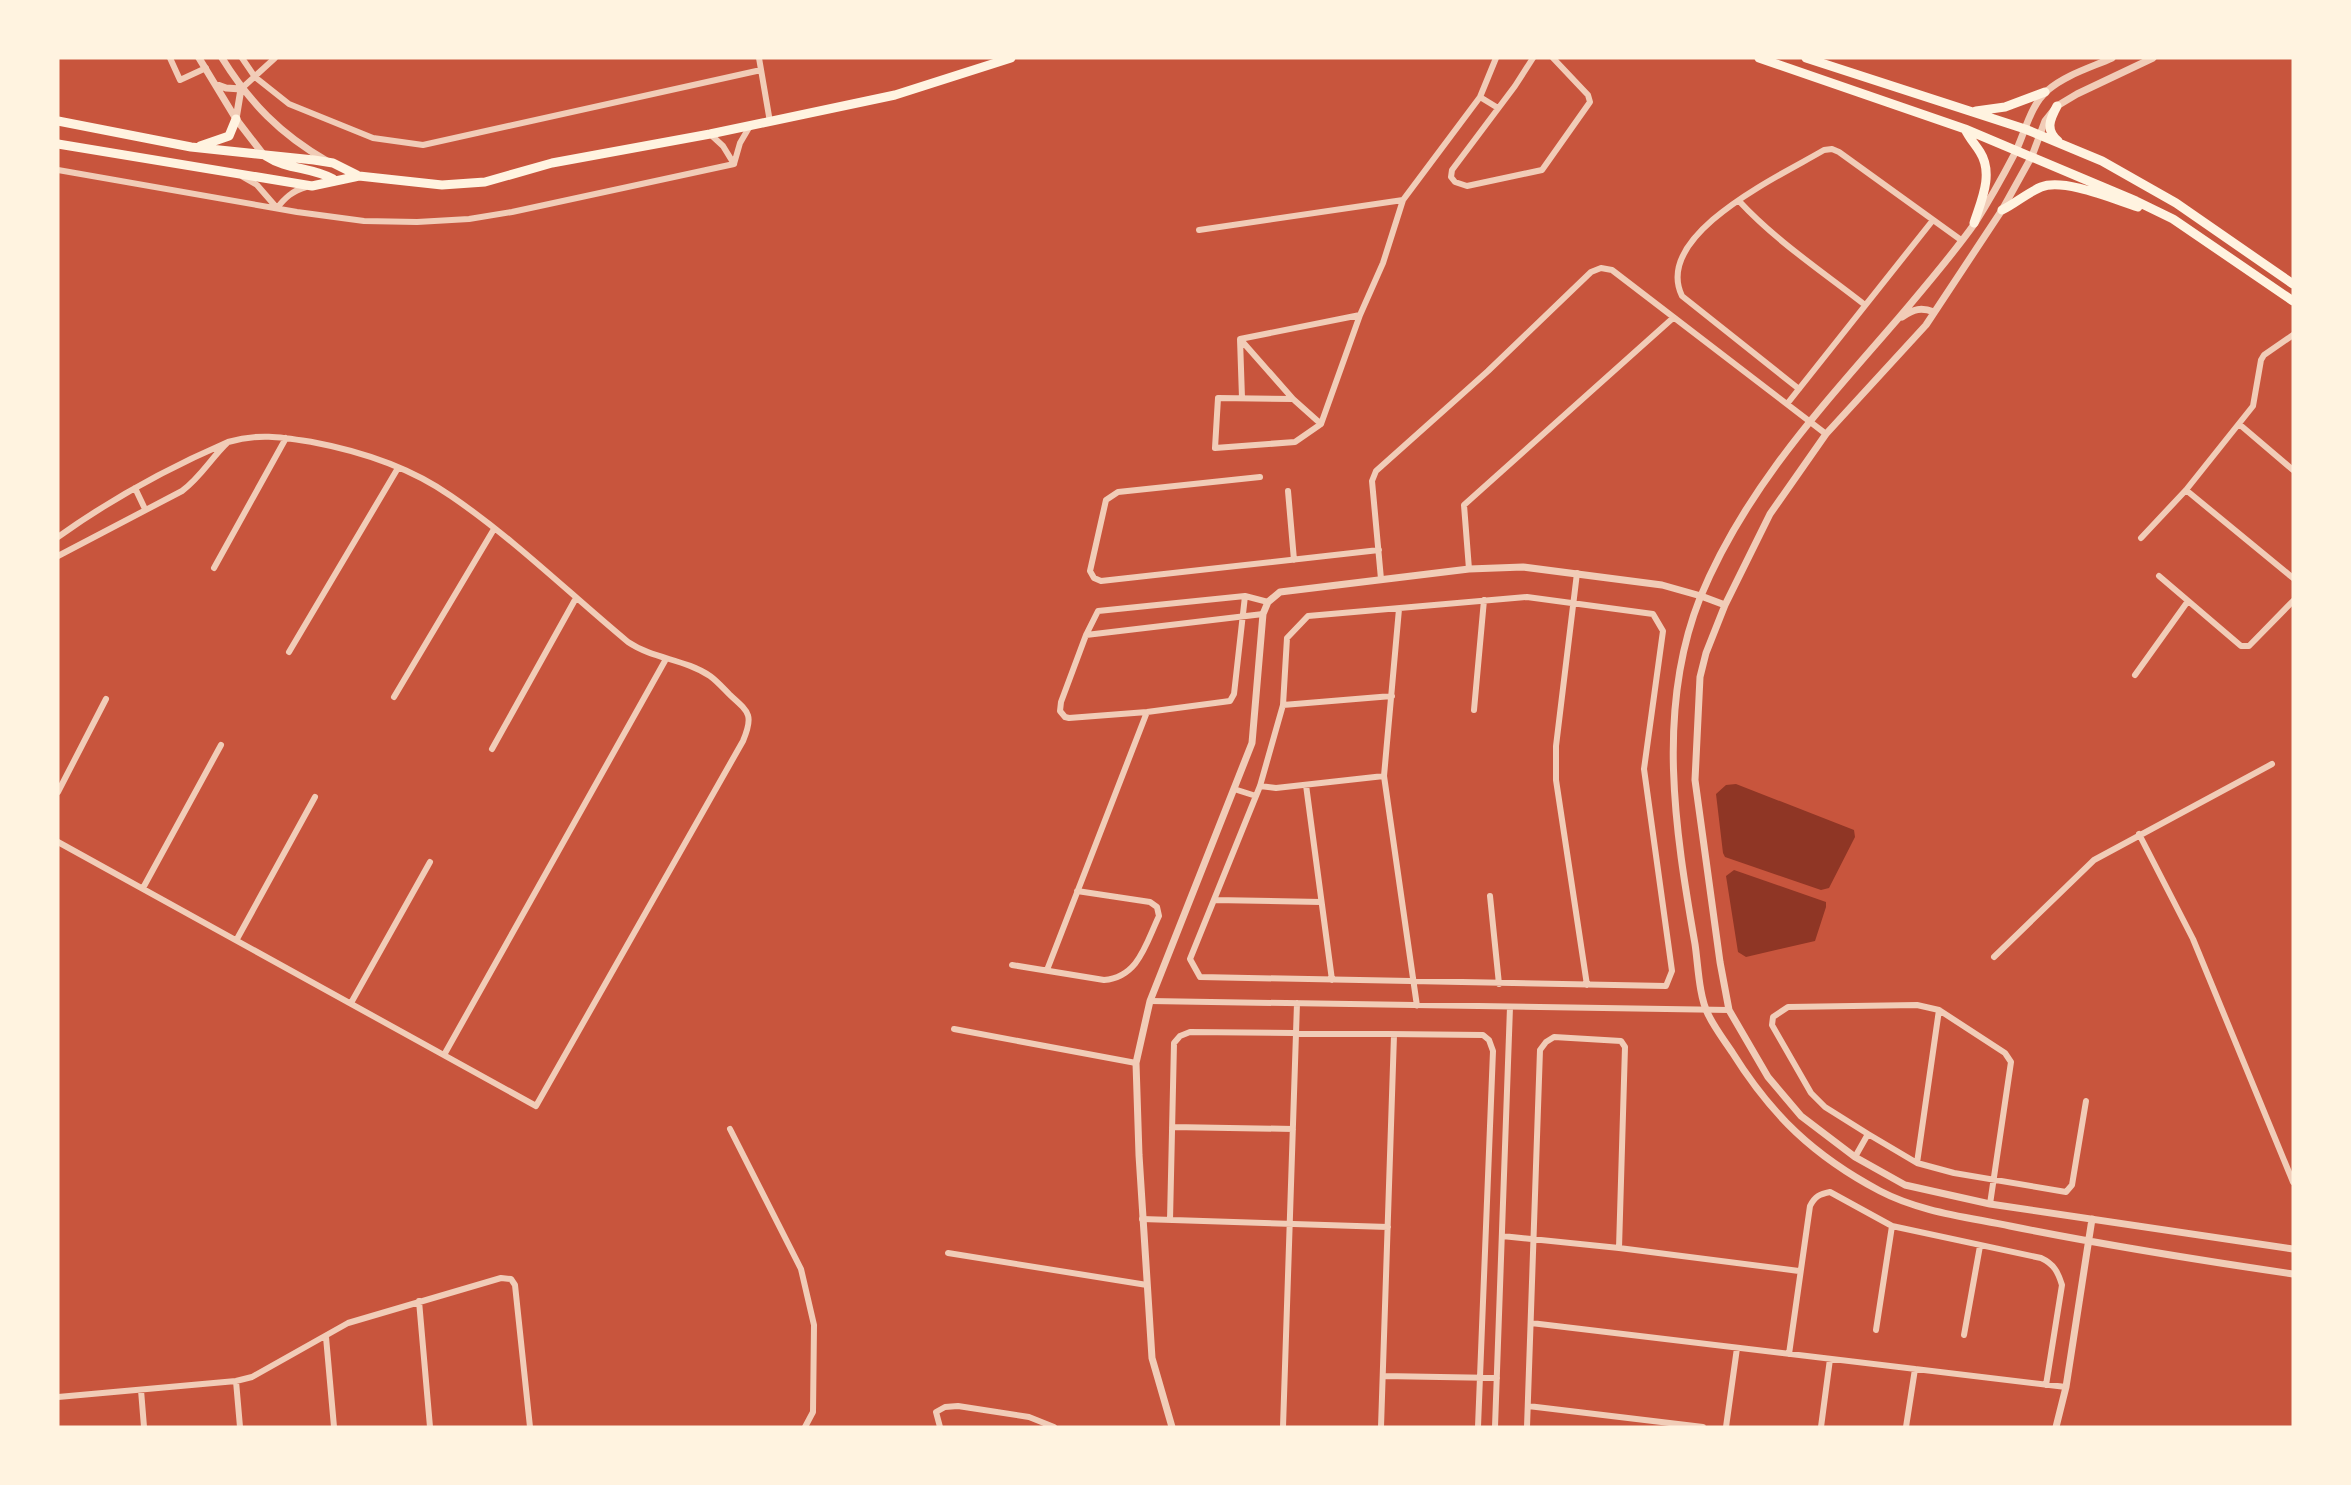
<svg xmlns="http://www.w3.org/2000/svg" width="2351" height="1485" viewBox="0 0 2351 1485" font-family="'Asap Condensed',sans-serif">
  <style>
    .water { fill: #8f3625 }
    .lines { fill: none; stroke-linecap: round; stroke-linejoin: round }
    .minor { stroke: #f1ccb7; stroke-width: 6 }
    .tertiary { stroke: #f1ccb7; stroke-width: 7 }
    .primary { stroke: #fff3e0; stroke-width: 9 }
  </style>
  <rect width="100%" height="100%" fill="#c8553d"/>
  <path class="water" d="M1736,784L1854,830L1855,837L1829,888L1821,890L1725,857L1723,853L1716,794L1726,785Z
    M1734,870L1826,902V907L1815,941L1746,957L1738,952L1726,876Z"/>
  <g class="lines">
    <path class="minor" d="M170,58L180,80L206,68
      M242,58L255,77L289,104L373,138L423,145L761,70
      M759,58L770,122
      M1533,58L1515,86L1452,170L1451,177L1455,182L1467,186L1542,170L1590,102L1588,95L1553,58
      M241,89L275,58
      M1480,97L1498,108
      M710,134L723,146L734,164
      M734,164L740,143L750,126
      M58,170L297,212L364,221L417,222L469,219L512,212L734,164
      M243,177L257,185L277,208
      M1739,201C1776,241 1823,272 1865,305
      M277,208C285,198 292,191 306,187
      M1199,230L1403,200
      M1241,340L1293,399
      M1799,389L1682,296C1652,234 1782,175 1824,150L1832,149L1839,152L1961,240
      M1242,398L1240,339L1360,315
      M1787,404L1933,220
      M1321,424L1293,399L1218,398L1215,448L1295,442L1321,424L1360,315L1383,263L1403,200L1480,97L1496,58
      M2239,424L2293,470
      M1260,477L1118,492L1106,500L1090,571L1094,578L1101,581L1379,550
      M135,488L145,509
      M2186,490L2293,578
      M1288,491L1294,560
      M58,537C111,499 168,468 228,442C211,458 201,477 182,491L58,556
      M2141,538L2186,490L2253,406L2261,360L2264,355L2293,335
      M214,568L286,438
      M1469,569L1464,505L1673,318
      M1577,573L1556,746V780L1587,985
      M2159,576L2241,646H2249L2293,601
      M1381,579L1372,481L1376,471L1488,371L1591,272L1601,268L1612,270L1826,434
      M1245,596L1234,694L1230,701L1147,712L1069,718L1065,717L1060,711L1061,702L1086,635L1098,611L1245,596L1268,602
      M1527,597L1653,614L1663,631L1644,769L1672,971L1666,986L1200,977L1190,959L1260,786L1283,705L1287,638L1308,616Z
      M1399,609L1384,776L1417,1006
      M1086,635L1263,614
      M289,652L398,468
      M2135,675L2188,601
      M394,697L494,529
      M1283,705L1392,696
      M1474,710L1484,600
      M492,749L576,598
      M1306,785L1332,980
      M1260,786L1276,788L1384,776
      M1234,789L1256,796
      M58,792L106,699
      M2139,834L2193,939L2293,1182
      M58,842L536,1106L743,741C754,715 749,712 730,695C723,688 717,681 710,676C685,659 653,659 628,642C569,593 514,539 451,496C411,468 360,451 312,442C281,437 259,433 228,442
      M143,888L221,745
      M1490,896L1499,984
      M1214,900L1321,902
      M237,939L315,797
      M1994,957L2094,860L2272,764
      M1012,965L1104,980C1139,977 1146,943 1159,916L1157,907L1150,902L1077,891
      M1047,970L1147,712
      M1150,1001L1729,1010
      M351,1003L430,862
      M954,1029L1136,1063
      M444,1055L666,659
      M1172,1127L1293,1129
      M730,1129L801,1269L814,1325L813,1412L805,1427
      M1868,1134L1917,1163L1954,1173L2066,1192L2072,1185L2086,1101
      M1855,1157L1868,1134L1825,1107L1811,1093L1772,1025L1773,1017L1788,1007L1917,1005L1939,1010L2005,1053L2011,1062L1990,1204
      M1917,1163L1939,1010
      M1142,1219L1388,1227
      M1170,1220L1174,1043L1180,1036L1190,1032L1483,1035L1489,1040L1493,1051L1478,1427
      M1502,1236L1619,1248L1799,1271
      M948,1253L1147,1285
      M419,1301L430,1427
      M1531,1323L2066,1387
      M1876,1330L1892,1226
      M1964,1335L1980,1246
      M326,1337L334,1427
      M1789,1354L1810,1206C1815,1196 1820,1194 1830,1192L1892,1226L2041,1258C2054,1264 2058,1272 2062,1285L2046,1385
      M1383,1376L1497,1378
      M236,1381L240,1427
      M141,1390L144,1427
      M58,1397L236,1381L252,1377L348,1323L501,1278L511,1279L515,1285L530,1427
      M1528,1406L1703,1427
      M940,1427L936,1412L945,1407L958,1406L1029,1417L1054,1427
      M1283,1427L1297,1003
      M1381,1427L1394,1035
      M1495,1427L1510,1007
      M1527,1427L1540,1050L1546,1042L1554,1037L1621,1041L1625,1047L1619,1248
      M1726,1427L1737,1348
      M1821,1427L1830,1359
      M1906,1427L1915,1369"/>
    <path class="tertiary" d="M199,58L236,119L263,154
      M222,58C250,103 280,134 327,161
      M2112,58C2092,67 2065,75 2048,90C2030,105 2025,133 2015,153C2003,176 1989,201 1975,223C1951,257 1923,289 1896,321C1820,409 1745,489 1700,598C1656,709 1675,830 1695,944C1698,964 1699,997 1708,1014C1714,1027 1724,1040 1732,1052C1772,1116 1814,1156 1880,1191C1920,1212 1967,1217 2010,1226C2104,1245 2198,1260 2293,1274
      M2153,58L2077,94L2057,106L2045,121L2032,156L2002,210L1926,325L1826,434L1770,514L1725,605L1706,653L1700,677L1695,780L1720,962L1729,1010L1768,1077L1801,1116L1855,1157L1905,1185L1990,1204L2293,1249
      M215,84L226,88L241,89
      M236,119L241,89
      M1902,317C1914,309 1921,307 1934,312
      M1172,1427L1152,1358L1139,1155L1136,1063L1150,1001L1252,743L1263,614L1268,602L1280,592L1469,569L1523,567L1662,585L1701,596L1725,605
      M2056,1427L2066,1387L2092,1219"/>
    <path class="primary" d="M1759,58L1965,129L2136,201L2173,219L2293,301
      M1806,58L2025,129L2102,161L2176,203L2293,284
      M2057,106C2050,119 2045,130 2058,141
      M1976,111L2005,107L2045,92
      M58,121L191,147L314,160L333,163L357,175
      M1965,129C1969,138 1975,144 1980,152C1994,174 1981,201 1974,223
      M58,144L312,186L359,176L442,185L485,182L552,163L710,134L895,95L1011,58
      M200,146L229,136L236,119
      M266,156C287,170 312,167 333,179
      M2002,210C2016,203 2027,193 2041,187C2064,178 2113,199 2138,207"/>
  </g>
  <rect width="2351" height="1485" fill="none" stroke="#fff3e0" stroke-width="119"/>
</svg>
